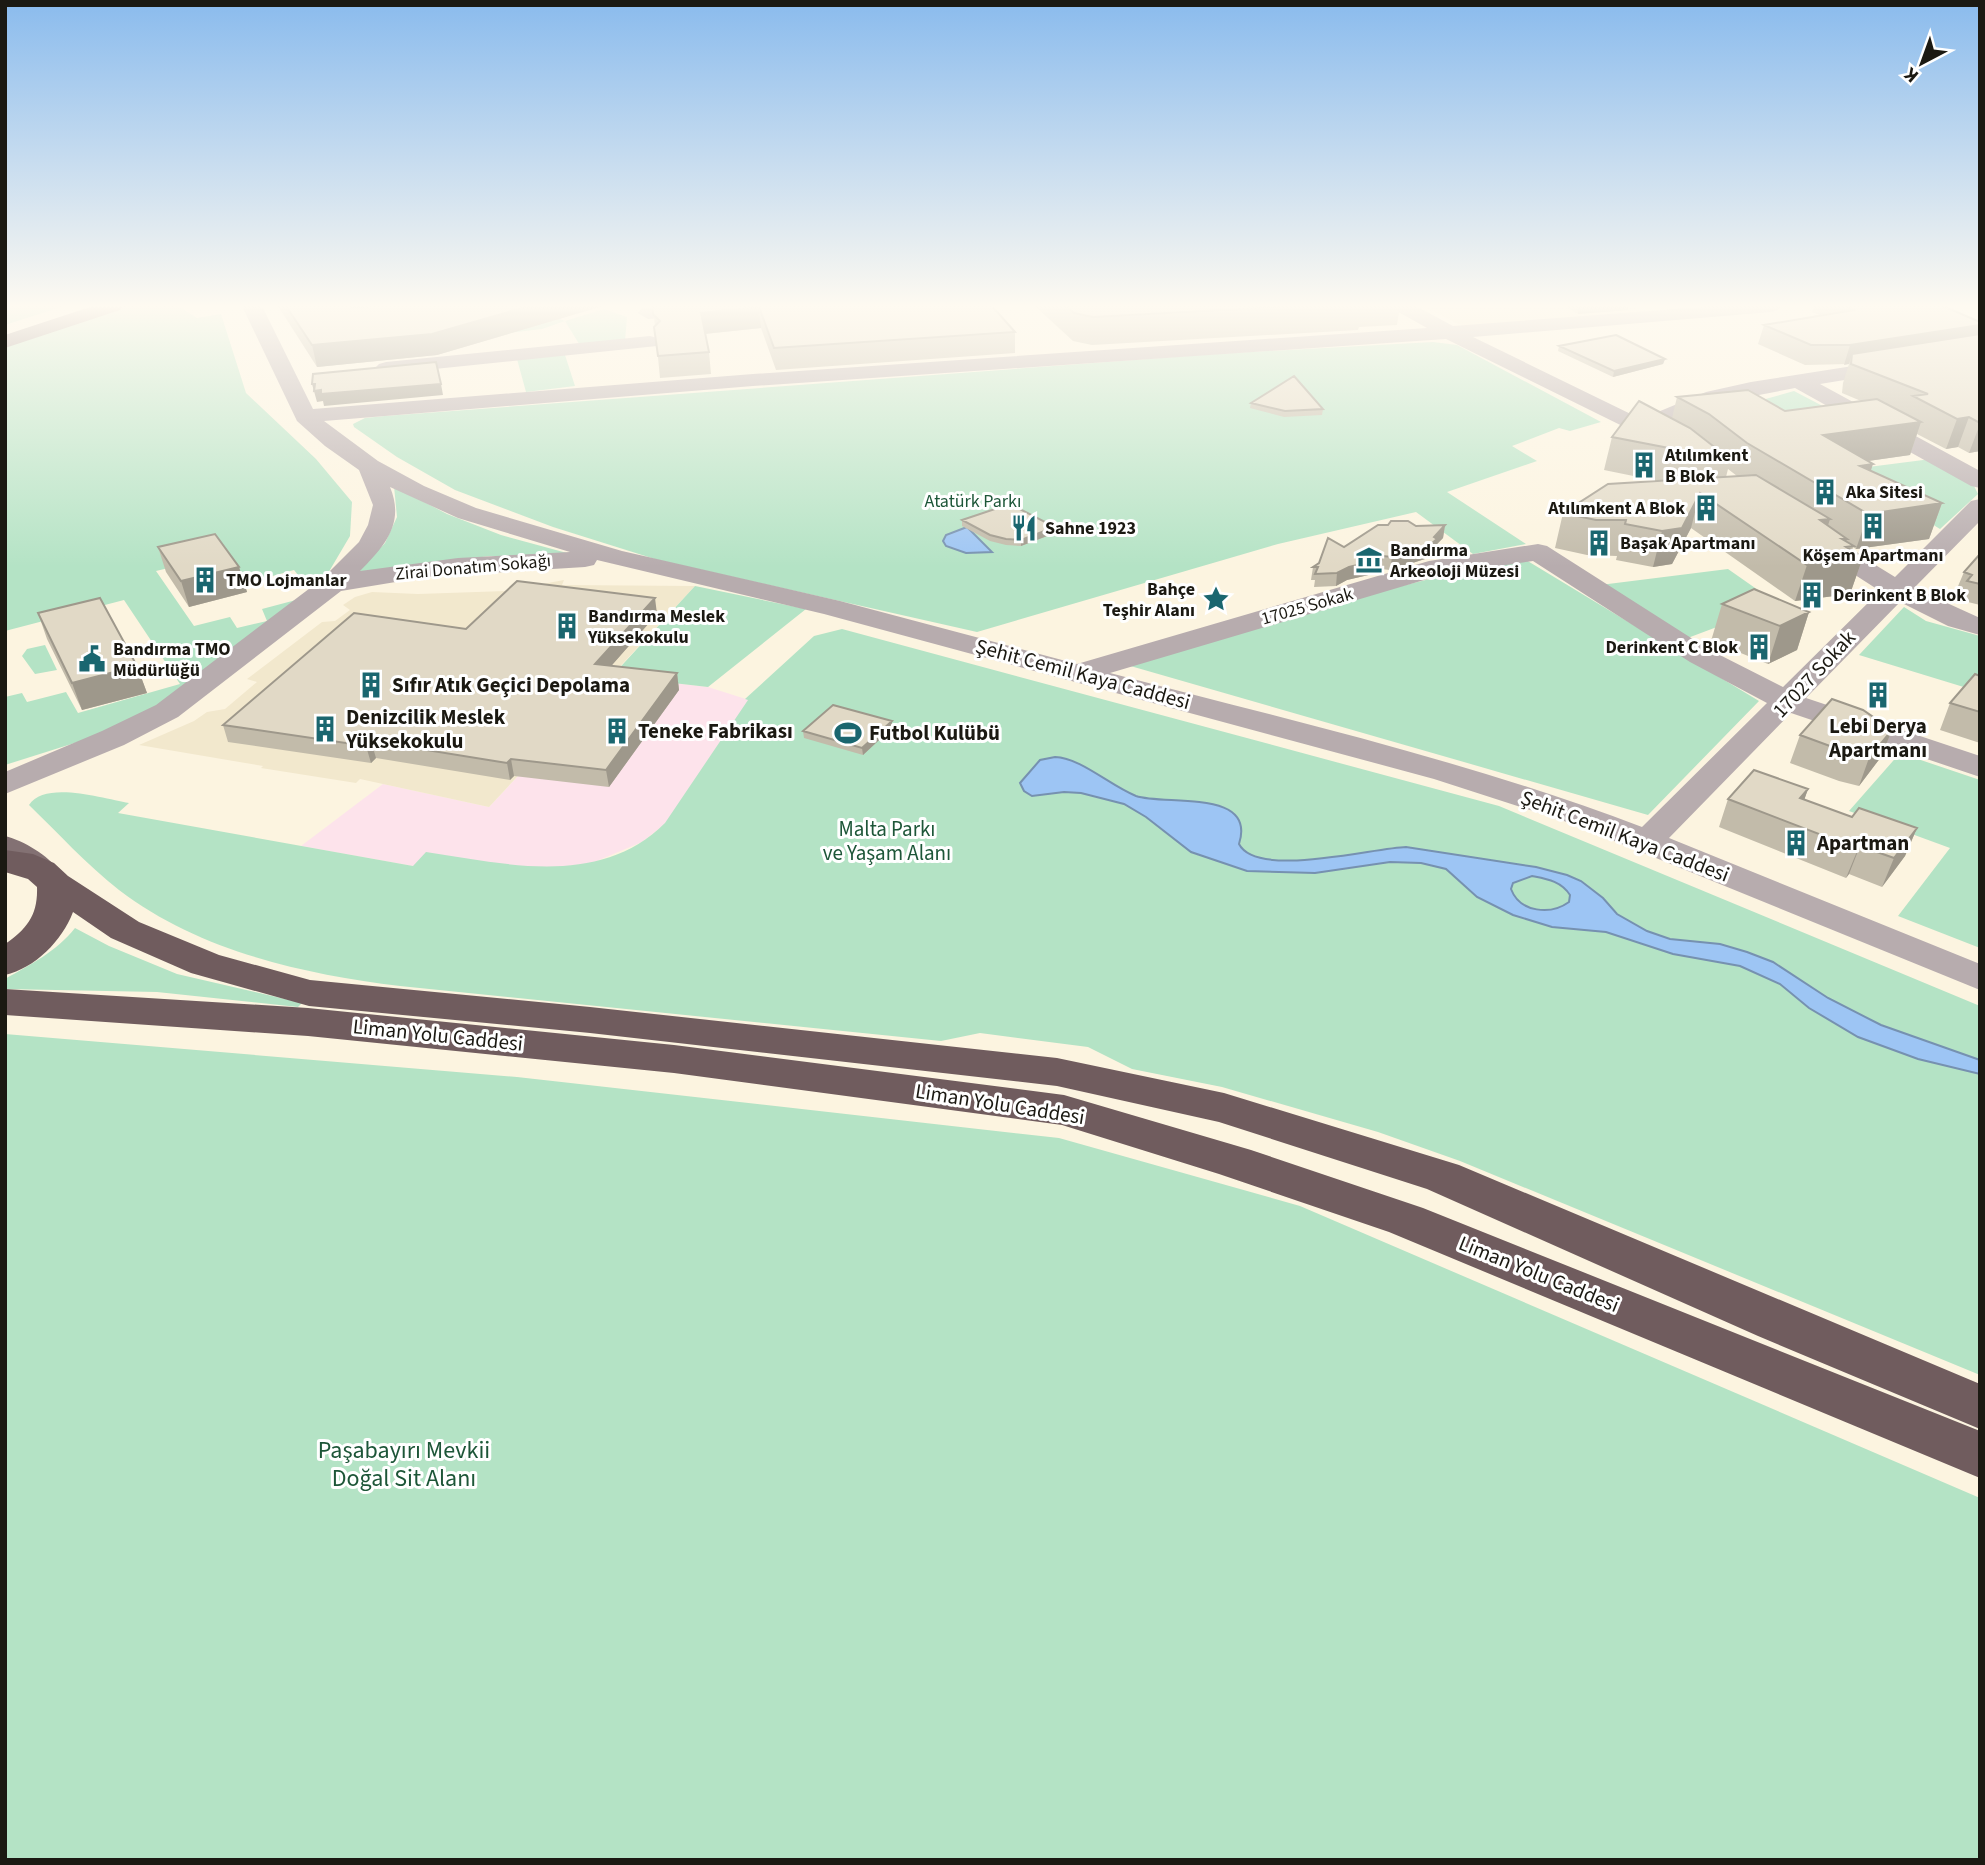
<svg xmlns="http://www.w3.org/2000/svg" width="1985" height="1865" viewBox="0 0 1985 1865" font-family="'Source Sans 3',sans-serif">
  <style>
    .industrial { fill: #fde3eb }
    .built { fill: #f2e8cd }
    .green { fill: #b4e3c5 }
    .water { fill: #9dc5f4; stroke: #7691b0; stroke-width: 2; fill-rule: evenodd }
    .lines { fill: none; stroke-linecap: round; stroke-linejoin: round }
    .minor { fill: #b7acae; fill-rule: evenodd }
    .major { fill: #837173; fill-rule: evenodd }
    .highway { fill: #705c5e; fill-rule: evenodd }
    .wall { fill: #c2bbaa; fill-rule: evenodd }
    .shaded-wall { fill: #9e988b }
    .building { fill: #e1d9c6; stroke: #9e988b; stroke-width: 2 }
    .labels { text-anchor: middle; stroke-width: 6; stroke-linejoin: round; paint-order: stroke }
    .far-poi-label { font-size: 18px; font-weight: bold; fill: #1b1912; stroke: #fff; text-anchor: start }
    .far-park-label { font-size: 18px; fill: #1d5638; stroke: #fff }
    .far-street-label { font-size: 18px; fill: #1b1912; stroke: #fff }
    .street-label { font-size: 21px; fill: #1b1912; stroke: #fff }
    .poi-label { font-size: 21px; font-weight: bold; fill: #1b1912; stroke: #fff; text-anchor: start }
    .park-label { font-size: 21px; fill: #1d5638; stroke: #fff }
    .near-park-label { font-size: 24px; fill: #1d5638; stroke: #fff }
  </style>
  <rect width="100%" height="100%" fill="#fcf4e0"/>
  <path class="industrial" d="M612,676L708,687L749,700L665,824L642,842L592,863L553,868L413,866L301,846L383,784L489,807Z"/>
  <path class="built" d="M1424,306H1632L1649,316L1473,327L1458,324Z
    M564,580L562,585L695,586L489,807L360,779L356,783L261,768L263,766L139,745L194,721L207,712L225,709L257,682L247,679L322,622L335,621L350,610L343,605L355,597L372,592L418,594L506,591Z"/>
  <path class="green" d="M5,306H64L5,325Z
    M124,306H178L197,318L221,314L246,393L316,459L352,502L350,536L324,580L305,584L294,570L248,583L227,554L156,571L194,626L230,617L237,628L267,621L262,609L311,596L138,723L5,765V697L22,693L27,702L66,692L78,713L180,684L124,600L5,631V347Z
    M523,306L565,321L604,309L627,317L625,341L581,347L565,321L542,329L499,334Z
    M1433,342L1457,345L1601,422L1570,431L1559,428L1512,446L1537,461L1447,492L1526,544L1473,554L1416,512L1278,544L977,632L658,560L553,527L455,490L397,457L354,427L353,424L365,418L385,416L1215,354Z
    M565,355L575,386L526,392L517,359Z
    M1794,391L1859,425L1744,405Z
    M1931,459L1974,486L1978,494L1940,529L1845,470Z
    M394,486L447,514L501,535L578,556H490L357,572L385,543L397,517Z
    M1526,560L1759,701L1648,815L1127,665L1378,592L1497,562Z
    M1728,569L1778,604L1685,639L1600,585Z
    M695,586L806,609L708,687L612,676Z
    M1904,607L1926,621L1980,636V692L1859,655Z
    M842,629L1499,806L1980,1006V1375L1460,1161L1378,1132L1222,1087L1132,1069L1088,1047L980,1033L941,1041L400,986C302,974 199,951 119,890C87,865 58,833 29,805C45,780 104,799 129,803L118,813L413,866L426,852C506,864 600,888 665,823L748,700L745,699L814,636Z
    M45,645L57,670L35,674L22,656L27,649Z
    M1900,753L1980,780V948L1898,916L1950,848L1849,811Z
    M75,928L109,946L177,974L302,1003L298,1007L157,992L5,989V979C30,965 57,951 75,928Z
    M5,1034L517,1077L1059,1138L1300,1206L1980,1498V1860H5Z"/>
  <path class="water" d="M967,527L992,552L966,553L946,546L943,541L946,535Z
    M1055,757C1081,758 1109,785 1136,796C1165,806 1257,788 1239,844C1257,879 1372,848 1406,847L1536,867L1567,875L1581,881L1603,898L1617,914L1647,931L1670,939L1720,944L1747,952L1773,962L1828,998L1881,1025L1980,1060V1074L1918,1059L1858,1037L1809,1008L1780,984L1740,966L1673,954L1606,932L1552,927L1513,915L1477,897L1446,869L1421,863L1390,862L1315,873L1247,871L1191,852L1146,817L1124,804L1081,793L1064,792L1032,796L1024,791L1020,783L1040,760ZM1532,876C1547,879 1561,881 1570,895L1569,902C1551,915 1520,913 1511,889L1513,883Z"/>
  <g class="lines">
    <path class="minor" d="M242,306H262L313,409L753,374L1427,328L1395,310L1392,306H1416L1453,326L1715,306H1781L1778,310L1771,312L1473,337L1641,419L1706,392L1751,382L1980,346V358L1820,384L1980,471V488L1971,486L1795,388L1722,402L1659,428L1677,437L1681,442L1677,447L1669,449L1446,339L753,386L324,421L378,461L424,486L476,508L622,551L840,601L1077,664L1429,561L1538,544L1547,546L1710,650L1783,687L1880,591L1807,544L1803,539L1807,534L1816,531L1825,534L1895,577L1971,501L1980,499V521L1914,588L1980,618V635L1948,626L1900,602L1806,698L1980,756V777L1791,713L1669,838L1980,964V990L1570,823L1434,779L824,614L597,560L594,565L585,567L426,577L341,591L178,717L124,745L5,794V772L102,731L156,705L322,579L359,542L368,525L373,505L359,470L325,446L297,421ZM390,487L458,518L570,552L458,558L360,571C385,546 405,523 390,487ZM1533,561L1690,662L1767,703L1642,827C1469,761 1288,720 1110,673L1441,575Z
      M662,306H735L725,312L648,319L638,313L641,309Z
      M650,336L657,338L660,342L657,346L386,374L379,372L375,368L379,364L386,362Z"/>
    <path class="major" d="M93,306H123L120,310L5,348V335Z
      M5,836C24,841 48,855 59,871L54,879C33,884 22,875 5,863Z"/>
    <path class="highway" d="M5,850L33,854L54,863L68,876L139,922L219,955L310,980L590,1007L1057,1058L1224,1093L1459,1165L1980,1384V1429L1758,1336L1427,1189L1219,1122L1057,1086L590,1033L309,1006L191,973L111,938L73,912C62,941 35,968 5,975V944C27,929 38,915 37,887L28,879L5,872Z
      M5,989L308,1008L674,1045L1064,1095L1251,1150L1423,1208L1980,1431V1478L1389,1232L1219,1174L1062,1125L674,1073L308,1036L5,1015Z"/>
  </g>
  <path class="wall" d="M278,306H351L352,308L372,306H603L437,355L317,367Z
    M653,306H992L1015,332V353L776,370L761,328L705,334L709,352L711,374L660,378Z
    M1035,306H1400L1397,325L1359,327L1358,330L1092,345L1073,341Z
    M1565,306H1628V310L1578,314Z
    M1814,306H1943L1980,322V451L1969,453L1958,447L1946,449L1917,434L1910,455L1868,461L1871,471L1942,503L1929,539L1856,549L1853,547L1852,551L1863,557L1850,594L1795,601L1691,528L1672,564L1653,567L1616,560L1617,556L1587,555L1555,548L1563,513L1658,481L1604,470L1612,437L1672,418L1677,397L1785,411L1861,401L1842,393L1843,383L1849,364L1805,365L1758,344L1764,325L1819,315L1812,312ZM1728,469L1737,476L1726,477Z
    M1559,346L1665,359L1663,364L1613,377L1558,351Z
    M1251,403L1323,409L1322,415L1284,417L1250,408Z
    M962,520L1055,533L1021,546L1006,545L990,541L962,526Z
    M1388,525H1445L1443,538L1436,545L1435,551L1425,559L1390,570L1381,569L1377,573L1347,580L1336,586L1314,587L1315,580H1311L1313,567L1344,547Z
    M158,547L239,567L247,592L189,607L166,572Z
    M1980,554V605L1960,600L1962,593L1956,591L1964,572Z
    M1722,604L1809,612L1797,650L1768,664L1711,641Z
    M38,613L137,666L147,693L82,710L47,639Z
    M657,614L611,666L677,673L679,690L609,787L514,776L510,780L376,758L371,763L228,742L223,725Z
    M1980,676V743L1940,730L1950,703Z
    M892,728L863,755L804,738L803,731Z
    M1892,730L1881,757L1859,786L1839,781L1790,763L1800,735Z
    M1808,789L1804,800L1852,817L1917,828L1905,856L1882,887L1849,874L1846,878L1719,827L1728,799Z"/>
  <path class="shaded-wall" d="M529,306H603L437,355L317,367L312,345Z
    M1579,306H1628V310L1578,314Z
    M759,307L761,328L703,334L701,313Z
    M1980,325V339L1852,354L1849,364L1844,365L1850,345Z
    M1665,359L1663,364L1613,377L1614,371Z
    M312,384H441L443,395L324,406L323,401L317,402Z
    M1969,417L1958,447L1946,449L1957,419Z
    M1921,422L1910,455L1812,469L1823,435Z
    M1980,424V451L1969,453Z
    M1873,464L1862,498L1860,466Z
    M1700,493L1691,528L1672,564L1653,567L1662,531Z
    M1942,503L1929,539L1856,549L1868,514Z
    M1830,519L1819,554L1820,520Z
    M1445,525L1443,538L1436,545L1435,551L1425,559L1390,570L1392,557L1434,537Z
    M1055,527V533L1021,546V540Z
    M1842,539H1847L1839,560L1863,557L1850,594L1795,601L1807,565Z
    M1383,556L1381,569L1377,573L1347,580L1336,586L1337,573L1349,567Z
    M239,567L247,592L189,607L181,581Z
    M655,598L657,614L598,681L595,664Z
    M1809,612L1797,650L1768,664L1780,626Z
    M137,666L147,693L82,710L72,683Z
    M677,673L679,690L609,787L606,770Z
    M892,721V728L863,755L862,748Z
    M1892,730L1881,757L1859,786L1869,758Z
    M371,741L376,758L371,763L366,746Z
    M511,759L514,776L510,780L507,763Z
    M1808,789L1798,818L1800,798Z
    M1917,828L1905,856L1882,887L1894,858Z
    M1860,846L1849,874L1846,878L1858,849Z"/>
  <path class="building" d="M286,306H351L352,308L372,306H529L432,334L312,345Z
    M653,306H992L1015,332L774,348L759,307L701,313L709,352L658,356L654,327L660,321L653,314Z
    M1066,306H1294L1093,317L1074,313Z
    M1846,306H1943L1980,322V325L1850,345H1811L1764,325L1854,310Z
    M1980,334V423L1969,417L1957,419L1913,396L1928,394L1851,364L1852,354Z
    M1616,335L1665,359L1614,371L1559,346Z
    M436,362L441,384L321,394V390L314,391L315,384H312L313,374Z
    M1294,376L1323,409L1285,411L1251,403Z
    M1748,390L1785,411L1877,399L1921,422L1823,435L1873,464L1860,466L1942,503L1868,514L1747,443L1709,414L1677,397Z
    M1639,401L1690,428L1731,460L1612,437Z
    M1756,475L1830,519L1820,520L1847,539H1842L1854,546L1846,547L1863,557L1807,565L1700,493L1682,528L1662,531L1625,524L1626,520H1596L1563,513L1608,484Z
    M1010,504L1055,527L1021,540L1006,539L990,535L962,520Z
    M1391,521H1408L1416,526L1445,525L1434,537L1437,539L1427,547L1392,557L1383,556L1379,560L1349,567L1337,573L1315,574L1318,567H1313L1319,563L1328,538L1344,547L1378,525H1388Z
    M215,534L239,567L181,581L158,547Z
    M1980,554V584L1967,581L1972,575L1964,572Z
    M517,581L655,598L595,664L677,673L606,770L511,759L507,763L371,741L366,746L223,725L354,613L466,629Z
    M1754,589L1809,612L1780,626L1722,604Z
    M100,598L137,666L72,683L38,613Z
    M1975,674L1980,676V712L1950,703Z
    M1832,699L1863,710L1892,730L1869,758L1849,753L1800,735Z
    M833,705L892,721L862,748L803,731Z
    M1754,770L1808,789L1800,798L1852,817L1859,808L1917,828L1894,858L1860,846L1858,849L1728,799Z"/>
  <linearGradient id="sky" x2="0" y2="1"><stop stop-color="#8abbed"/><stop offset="0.54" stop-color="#fefaf1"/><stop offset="1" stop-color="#fefaf1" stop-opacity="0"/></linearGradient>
  <rect width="1985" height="567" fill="url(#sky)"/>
  <defs>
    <g id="building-bare" transform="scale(2.1)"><path d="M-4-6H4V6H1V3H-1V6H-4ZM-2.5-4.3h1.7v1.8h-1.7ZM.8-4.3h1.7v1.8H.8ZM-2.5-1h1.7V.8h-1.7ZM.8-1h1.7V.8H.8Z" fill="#1a666f" stroke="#fff" stroke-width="2.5" paint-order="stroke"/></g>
    <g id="restaurant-bare" transform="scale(2.1)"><path d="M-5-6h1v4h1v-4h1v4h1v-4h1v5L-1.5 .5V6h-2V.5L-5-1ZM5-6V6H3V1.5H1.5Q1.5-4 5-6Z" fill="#1a666f" stroke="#fff" stroke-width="2.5" paint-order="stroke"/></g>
    <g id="museum-bare" transform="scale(2.1)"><path d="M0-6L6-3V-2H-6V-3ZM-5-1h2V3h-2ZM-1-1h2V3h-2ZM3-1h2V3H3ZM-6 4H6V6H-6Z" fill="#1a666f" stroke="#fff" stroke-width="2.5" paint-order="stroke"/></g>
    <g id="sight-bare" transform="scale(2.1)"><path d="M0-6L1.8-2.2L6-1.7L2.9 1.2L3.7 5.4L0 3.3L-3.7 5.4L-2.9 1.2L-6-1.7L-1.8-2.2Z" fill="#1a666f" stroke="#fff" stroke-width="2.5" paint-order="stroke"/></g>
    <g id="civic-bare" transform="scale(2.1)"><path d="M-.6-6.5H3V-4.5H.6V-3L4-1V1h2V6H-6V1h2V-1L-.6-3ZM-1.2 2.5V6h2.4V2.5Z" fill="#1a666f" stroke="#fff" stroke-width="2.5" paint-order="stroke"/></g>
    <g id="stadium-bare" transform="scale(2.1)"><path d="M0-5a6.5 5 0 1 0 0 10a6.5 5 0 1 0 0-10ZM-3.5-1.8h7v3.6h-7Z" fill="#1a666f" stroke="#fff" stroke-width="2.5" paint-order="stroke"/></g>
  </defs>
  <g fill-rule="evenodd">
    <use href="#building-bare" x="1644" y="465"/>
    <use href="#building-bare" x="1825" y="492"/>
    <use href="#building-bare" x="1706" y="508"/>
    <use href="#building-bare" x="1873" y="526"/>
    <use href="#restaurant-bare" x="1024" y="528"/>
    <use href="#building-bare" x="1599" y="543"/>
    <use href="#museum-bare" x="1369" y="560"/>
    <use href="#building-bare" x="205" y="580"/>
    <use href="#building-bare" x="1812" y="595"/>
    <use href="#sight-bare" x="1216" y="599"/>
    <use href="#building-bare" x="567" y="626"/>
    <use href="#building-bare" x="1759" y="647"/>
    <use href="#civic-bare" x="92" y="659"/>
    <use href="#building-bare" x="371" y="685"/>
    <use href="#building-bare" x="1878" y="695"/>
    <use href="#building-bare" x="325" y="729"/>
    <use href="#building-bare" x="617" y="731"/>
    <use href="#stadium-bare" x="848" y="733"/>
    <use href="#building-bare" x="1796" y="843"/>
  </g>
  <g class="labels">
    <g class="far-poi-label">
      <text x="1665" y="461">Atılımkent<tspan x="1665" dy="21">B Blok</tspan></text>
      <text x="1846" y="498">Aka Sitesi</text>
      <text x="1685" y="514" text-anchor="end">Atılımkent A Blok</text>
      <text x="1045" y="534">Sahne 1923</text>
      <text x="1620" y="549">Başak Apartmanı</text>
      <text x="1390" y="556">Bandırma<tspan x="1390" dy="21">Arkeoloji Müzesi</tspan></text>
      <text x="1873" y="561" text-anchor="middle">Köşem Apartmanı</text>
      <text x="226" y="586">TMO Lojmanlar</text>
      <text x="1195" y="595" text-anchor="end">Bahçe<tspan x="1195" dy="21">Teşhir Alanı</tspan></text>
      <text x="1833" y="601">Derinkent B Blok</text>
      <text x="588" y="622">Bandırma Meslek<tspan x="588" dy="21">Yüksekokulu</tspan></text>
      <text x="1738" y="653" text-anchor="end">Derinkent C Blok</text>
      <text x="113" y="655">Bandırma TMO<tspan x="113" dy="21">Müdürlüğü</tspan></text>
    </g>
    <g class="far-park-label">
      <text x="973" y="507">Atatürk Parkı</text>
    </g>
    <g class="far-street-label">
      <text transform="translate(473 567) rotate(-5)" y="6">Zirai Donatım Sokağı</text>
      <text transform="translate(1307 606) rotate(-16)" y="6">17025 Sokak</text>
    </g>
    <g class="street-label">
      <text transform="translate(1083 674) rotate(15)" y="7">Şehit Cemil Kaya Caddesi</text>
      <text transform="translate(1814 674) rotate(-47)" y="7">17027 Sokak</text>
      <text transform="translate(1625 836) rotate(21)" y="7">Şehit Cemil Kaya Caddesi</text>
      <text transform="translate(438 1035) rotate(6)" y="7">Liman Yolu Caddesi</text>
      <text transform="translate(1000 1104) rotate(9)" y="7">Liman Yolu Caddesi</text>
      <text transform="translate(1539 1274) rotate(22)" y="7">Liman Yolu Caddesi</text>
    </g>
    <g class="poi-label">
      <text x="392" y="692">Sıfır Atık Geçici Depolama</text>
      <text x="346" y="724">Denizcilik Meslek<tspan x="346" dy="24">Yüksekokulu</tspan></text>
      <text x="1878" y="733" text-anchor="middle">Lebi Derya<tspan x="1878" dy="24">Apartmanı</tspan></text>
      <text x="638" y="738">Teneke Fabrikası</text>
      <text x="869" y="740">Futbol Kulübü</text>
      <text x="1817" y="850">Apartman</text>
    </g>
    <g class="park-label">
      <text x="887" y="836">Malta Parkı<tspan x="887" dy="24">ve Yaşam Alanı</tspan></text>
    </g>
    <g class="near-park-label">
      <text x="404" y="1458">Paşabayırı Mevkii<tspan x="404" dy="28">Doğal Sit Alanı</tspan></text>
    </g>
  </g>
  <rect width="1985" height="1865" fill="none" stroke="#1b1912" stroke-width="14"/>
  <g transform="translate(1922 63) rotate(221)" stroke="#ffffff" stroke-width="5" paint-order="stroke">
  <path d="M0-5L12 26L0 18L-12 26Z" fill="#1b1912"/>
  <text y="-10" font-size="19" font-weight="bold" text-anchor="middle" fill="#1b1912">K</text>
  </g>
</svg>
